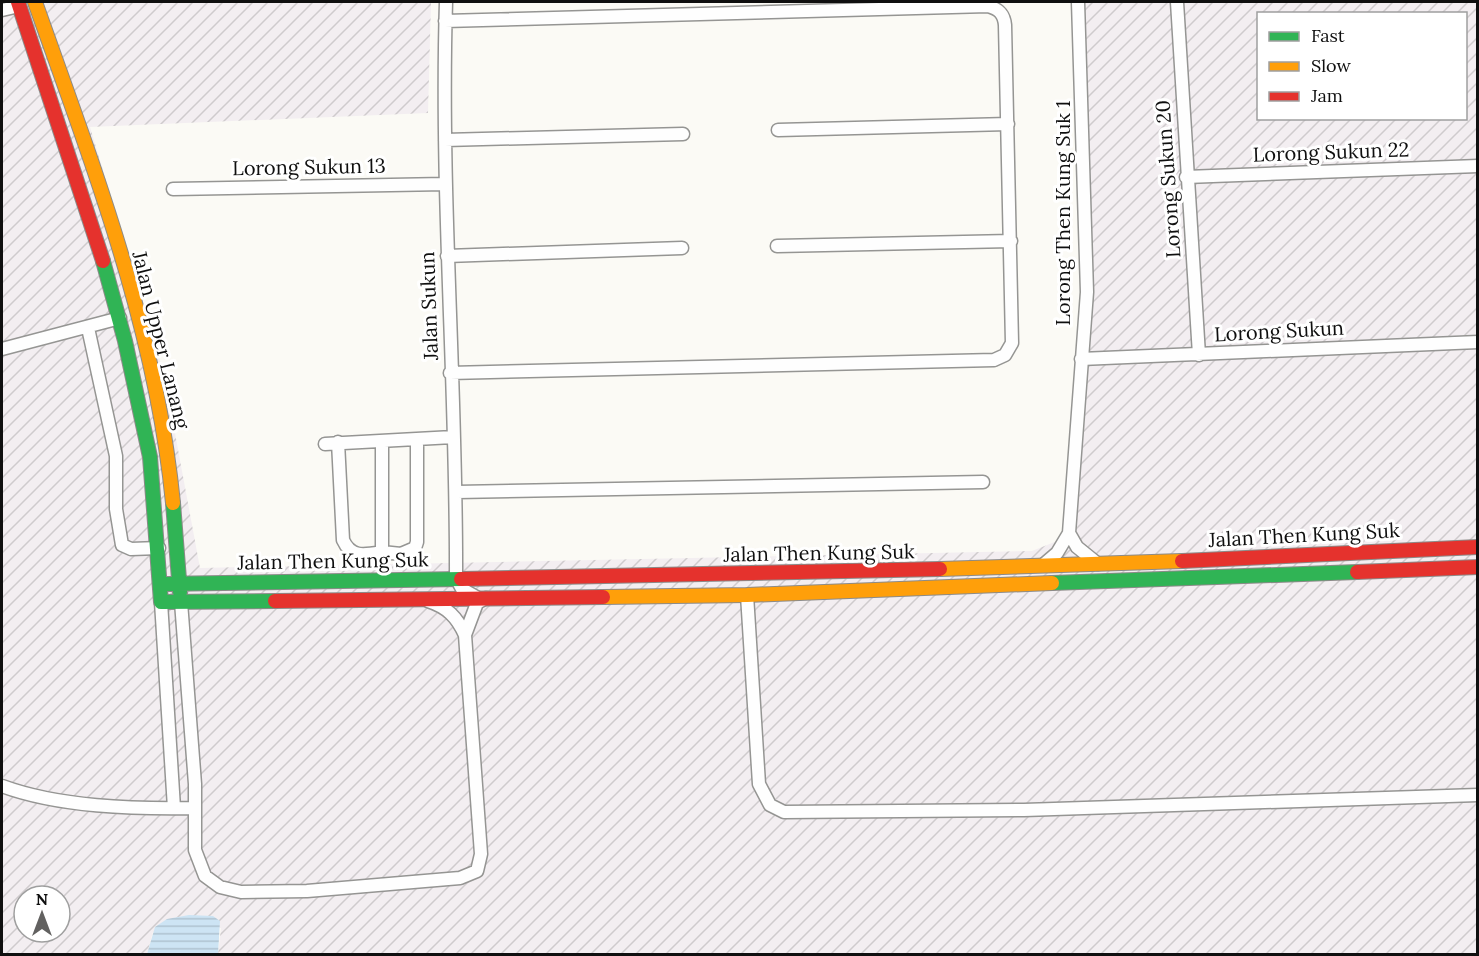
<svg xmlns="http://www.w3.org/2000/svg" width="1479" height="956" viewBox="0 0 1479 956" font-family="Lora,serif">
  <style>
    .industrial { fill: url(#industrial-furrows); fill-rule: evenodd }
    .water { fill: url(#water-rules) }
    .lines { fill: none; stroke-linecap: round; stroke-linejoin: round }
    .street-casing { stroke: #959593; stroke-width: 15 }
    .fast-casing { stroke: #8c8b89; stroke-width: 16 }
    .slow-casing { stroke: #8c8b89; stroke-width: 16 }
    .jam-casing { stroke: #8c8b89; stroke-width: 16 }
    .street { stroke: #fefefe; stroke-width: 12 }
    .fast { stroke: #30b455; stroke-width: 14 }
    .slow { stroke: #ff9f0a; stroke-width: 14 }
    .jam { stroke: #e5322d; stroke-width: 14 }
    .labels { text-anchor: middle; stroke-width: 6; stroke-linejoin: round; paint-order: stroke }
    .street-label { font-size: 20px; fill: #0f0f0f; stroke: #fff }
  </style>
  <defs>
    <pattern id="industrial-furrows" width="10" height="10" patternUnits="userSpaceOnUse" patternTransform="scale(1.5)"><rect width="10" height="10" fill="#f3eef1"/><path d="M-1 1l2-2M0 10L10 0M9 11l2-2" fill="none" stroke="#cfcbcd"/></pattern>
    <pattern id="water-rules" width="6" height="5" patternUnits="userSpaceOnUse" patternTransform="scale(1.5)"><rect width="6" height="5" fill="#cde4f4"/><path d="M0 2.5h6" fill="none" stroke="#afc2d0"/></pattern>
  </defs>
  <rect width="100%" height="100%" fill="#fbfaf5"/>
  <path class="industrial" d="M51,2H431L428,113L90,127L164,374L200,568L1032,551L1072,535L1091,266L1081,2H1477V954H218L221,928L153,932L147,954H2V15ZM1258,14H1466V118H1258ZM24,896H60V932H24Z"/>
  <path class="water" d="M189,915L213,916L220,921L218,954H147L155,927L167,919Z"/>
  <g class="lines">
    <g class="street-casing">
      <path id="street" d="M446,2C440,194 457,386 456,578L462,589L478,598
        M1177,2L1199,355
        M2,10L19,6
        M445,21L988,6C999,9 1004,14 1005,25L1012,343L1005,355L994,360L450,373
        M778,130L1008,124
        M445,140L683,134
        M1186,177L1478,166
        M173,189L445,184
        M777,246L1011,241
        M447,256L682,248
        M88,328L116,456V509L122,545L131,549L159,548
        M2,349L120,318
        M1081,359L1478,342
        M382,441V552L401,554L415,548L417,542V440
        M338,442L343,540C351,558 364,555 382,552
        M325,444L453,437
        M457,492L983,482
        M1069,533L1077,547L1098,564
        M1043,565L1057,553L1069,533L1087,292L1078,2
        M747,595L759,784L770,805L784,812L1024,810L1478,795
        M428,601C447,607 457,617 465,635
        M161,602L174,808
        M181,602L195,784V850L205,876L220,887L241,892L307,891L460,878L477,871L481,854L465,635L477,603L486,598
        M2,786C59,807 133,809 194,808"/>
    </g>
    <g class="fast-casing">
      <path id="fast" d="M103,261L125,341L150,457L161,602L275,601
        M173,503L180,592
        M1052,583L1357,572
        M160,584L461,579"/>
    </g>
    <g class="slow-casing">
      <path id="slow" d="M35,2C93,166 156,328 173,503
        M940,569L1182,561
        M603,597L747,595L1052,583"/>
    </g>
    <g class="jam-casing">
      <path id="jam" d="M18,2L103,261
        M1182,561L1478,547
        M1357,572L1478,567
        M461,579L940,569
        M275,601L603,597"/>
    </g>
    <use href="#street" class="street"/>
    <use href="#fast" class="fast"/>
    <use href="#slow" class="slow"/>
    <use href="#jam" class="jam"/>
  </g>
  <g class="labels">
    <g class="street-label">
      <text transform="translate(1331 152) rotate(-2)" y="7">Lorong Sukun 22</text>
      <text transform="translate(309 167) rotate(-1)" y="7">Lorong Sukun 13</text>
      <text transform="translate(1168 179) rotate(-94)" y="7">Lorong Sukun 20</text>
      <text transform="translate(1063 213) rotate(-90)" y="7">Lorong Then Kung Suk 1</text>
      <text transform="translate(429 306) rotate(-92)" y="7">Jalan Sukun</text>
      <text transform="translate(1279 331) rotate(-3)" y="7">Lorong Sukun</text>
      <text transform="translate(161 340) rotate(76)" y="7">Jalan Upper Lanang</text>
      <text transform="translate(1304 535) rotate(-3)" y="7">Jalan Then Kung Suk</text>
      <text transform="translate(819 553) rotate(-1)" y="7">Jalan Then Kung Suk</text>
      <text transform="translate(333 561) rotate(-1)" y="7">Jalan Then Kung Suk</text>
    </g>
  </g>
  <rect width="1479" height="956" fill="none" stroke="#0f0f0f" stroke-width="6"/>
  <rect x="1257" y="12" width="210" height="108" fill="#ffffff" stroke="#9f9f9f" stroke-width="1.5"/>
  <rect x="1269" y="32" width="30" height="9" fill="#30b455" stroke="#9f9f9f" stroke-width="1.5"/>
  <text x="1311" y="42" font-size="18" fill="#0f0f0f">Fast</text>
  <rect x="1269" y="62" width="30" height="9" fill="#ff9f0a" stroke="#9f9f9f" stroke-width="1.5"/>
  <text x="1311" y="72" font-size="18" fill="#0f0f0f">Slow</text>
  <rect x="1269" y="92" width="30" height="9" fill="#e5322d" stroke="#9f9f9f" stroke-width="1.5"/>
  <text x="1311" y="102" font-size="18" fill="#0f0f0f">Jam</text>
  <g transform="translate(42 914)"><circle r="28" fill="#ffffff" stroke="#9f9f9f" stroke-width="1.5"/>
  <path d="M0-4.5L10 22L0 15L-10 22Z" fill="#626160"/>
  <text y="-9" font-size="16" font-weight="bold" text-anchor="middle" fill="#0f0f0f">N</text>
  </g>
</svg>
